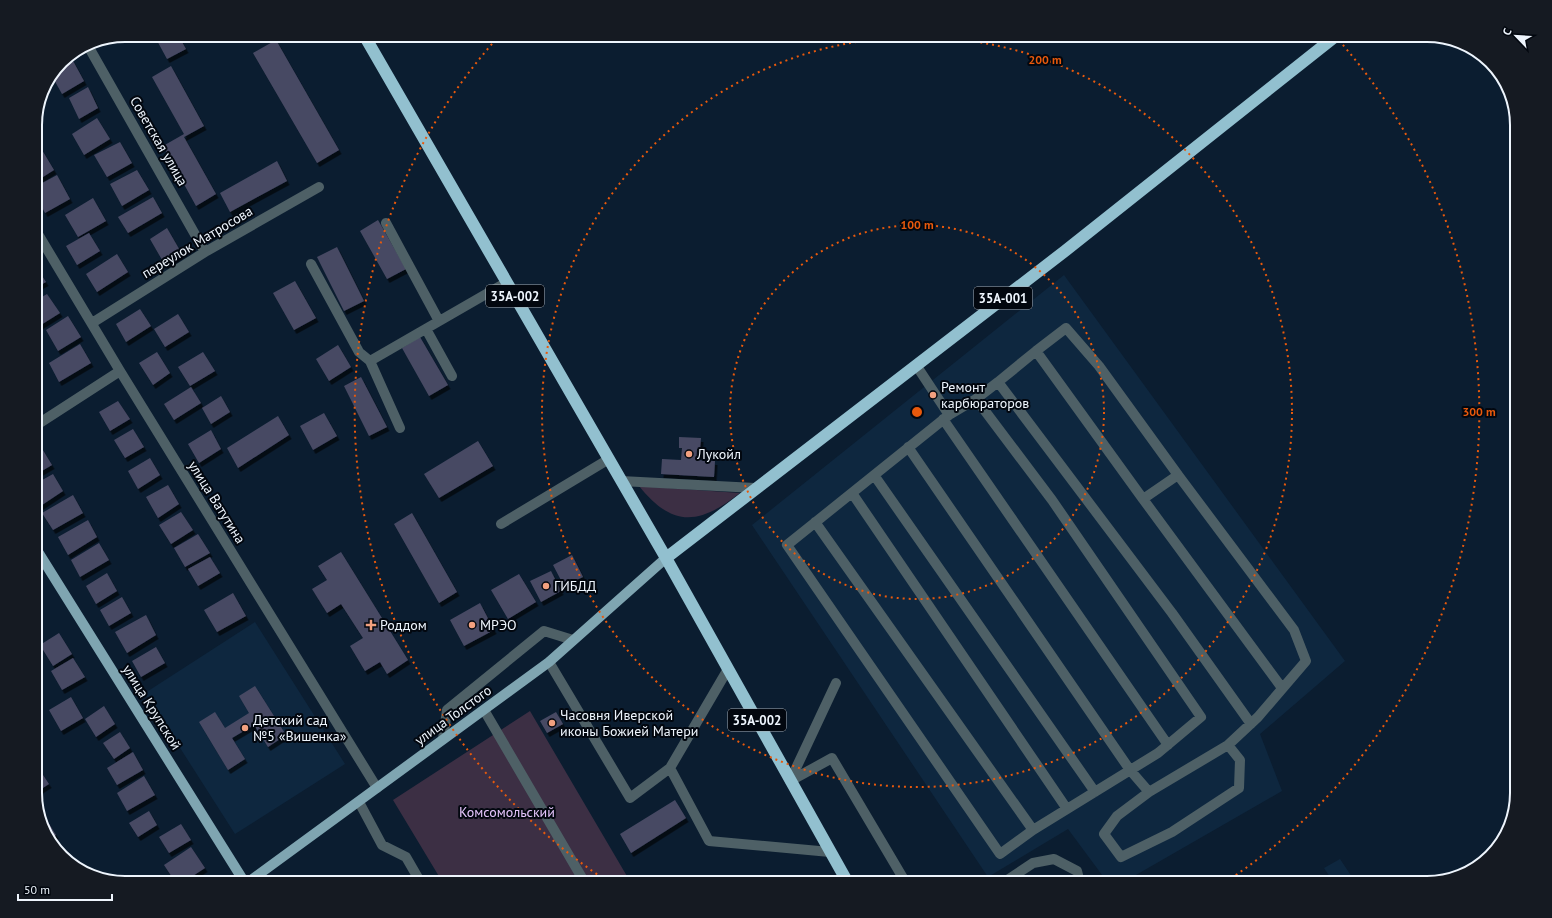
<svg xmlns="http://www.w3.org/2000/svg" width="1552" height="918" viewBox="0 0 1552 918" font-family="'PT Sans',sans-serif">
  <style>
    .built { fill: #0e273f }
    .green { fill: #3c2f44 }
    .building { fill: #474964; filter: url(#shadow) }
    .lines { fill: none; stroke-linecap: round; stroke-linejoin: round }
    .minor { stroke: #4e6066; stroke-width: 10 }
    .major { stroke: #7fa5b1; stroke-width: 10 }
    .highway { stroke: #92c0cf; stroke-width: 12 }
    .ring { fill: none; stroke: #e8590c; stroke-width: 2; stroke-dasharray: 2 4 }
    .poi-dot { fill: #f2a07f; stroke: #02070f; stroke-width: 1.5 }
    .labels { text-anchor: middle; stroke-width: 4; stroke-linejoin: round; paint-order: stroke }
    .shield { fill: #02070f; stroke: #a7aeb6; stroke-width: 1 }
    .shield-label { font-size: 13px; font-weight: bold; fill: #eef5fd }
    .street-label { font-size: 14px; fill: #eef5fd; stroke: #02070f }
    .poi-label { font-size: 14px; fill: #eef5fd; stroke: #02070f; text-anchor: start }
    .park-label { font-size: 14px; fill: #e4c4fb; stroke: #02070f }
    .rim { fill: none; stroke: #eef5fd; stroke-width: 2 }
    .centre { fill: #e8590c; stroke: #02070f; stroke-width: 2 }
    .ring-label { font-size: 12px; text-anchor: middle; font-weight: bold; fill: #e8590c; stroke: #02070f; stroke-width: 4; stroke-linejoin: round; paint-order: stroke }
  </style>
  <defs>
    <filter id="shadow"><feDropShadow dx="2.5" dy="4" stdDeviation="0" flood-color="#0009"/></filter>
  </defs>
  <rect width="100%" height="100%" fill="#0b1d30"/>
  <path class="built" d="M1064,275L1345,661L1260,734L1282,791L1122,883H1108L1068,829L988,877L752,525Z
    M255,622L345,764L235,834L145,693Z
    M1340,859L1356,883H1334L1324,868Z"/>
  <path class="green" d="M639,486L740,493C699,525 673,528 639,486Z
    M530,711L631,883H443L393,800Z
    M743,877L747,883H654Z"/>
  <path class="building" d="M154,35H178L186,49L167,59Z
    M276,40L339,150L317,163L253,53Z
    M72,59L84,81L62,94L52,76L58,66Z
    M171,66L204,126L184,137L216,194L196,206L163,146L184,134L152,77Z
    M88,87L98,108L79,119L69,98Z
    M97,118L110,139L84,155L72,134Z
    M120,142L132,163L107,177L94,155Z
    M42,150L54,170L35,182V154Z
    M277,161L287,181L230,212L220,193Z
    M137,170L149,190L122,206L110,184Z
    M57,175L70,199L45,213L35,194V187Z
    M153,197L162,213L128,233L118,217Z
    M93,198L106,221L78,237L65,215Z
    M378,220L406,269L387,279L360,231Z
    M167,228L182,254L165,265L150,239Z
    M89,233L100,251L77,265L66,246Z
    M337,247L364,301L344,311L317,257Z
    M117,254L128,272L97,292L86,274Z
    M35,265L46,282L35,288Z
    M295,281L316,318L294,330L273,293Z
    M47,294L60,313L36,328L35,301Z
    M140,309L151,326L126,342L116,324Z
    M178,314L189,332L165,347L154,329Z
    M68,316L81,337L58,351L46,330Z
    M420,337L448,385L429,396L402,348Z
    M80,344L91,363L59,382L49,363Z
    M338,345L351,367L329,381L316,359Z
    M157,352L170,373L153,385L139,363Z
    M203,352L215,371L190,386L178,367Z
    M361,377L387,427L369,436L344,386Z
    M191,387L201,403L174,420L164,404Z
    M221,396L230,412L211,424L202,408Z
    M118,401L130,419L110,431L99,412Z
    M324,413L337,436L313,450L300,426Z
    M278,416L289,435L238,468L227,448Z
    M133,429L144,447L125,458L114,440Z
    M211,430L221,449L199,463L188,444Z
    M679,437L701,438L700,449H697L696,460L715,461L714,477L661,474L662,459L681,460L682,448H679Z
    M478,441L493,466L439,498L424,474Z
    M41,447L52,465L35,475V450Z
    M150,458L160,475L138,489L128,471Z
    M53,474L63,491L39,507L35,500V484Z
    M168,485L179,504L158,518L146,497Z
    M73,495L83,513L53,530L42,513Z
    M181,512L193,530L171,544L159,525Z
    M412,513L457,592L439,603L394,524Z
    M88,520L97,537L68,555L58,537Z
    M198,534L210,553L185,567L174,548Z
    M99,543L109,560L80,577L71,560Z
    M341,552L408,660L387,674L380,662L365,671L350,646L363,638L341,604L327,613L312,589L327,580L318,566Z
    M572,555L583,577L564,586L553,565Z
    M210,557L220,573L198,586L188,569Z
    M551,571L561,591L541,602L530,581Z
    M107,573L117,591L96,604L86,586Z
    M519,574L536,602L508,619L491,590Z
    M35,592L40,601L35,604Z
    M233,593L246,616L217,632L204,610Z
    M122,597L131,613L109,626L100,610Z
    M480,603L494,630L464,646L450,620Z
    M146,615L156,635L127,653L115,632Z
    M59,633L72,654L53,666L40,645Z
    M156,647L165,663L141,677L132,661Z
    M73,658L85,677L62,690L51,671Z
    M255,686L286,735L268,747L254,725L232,738L245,759L228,770L199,722L215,712L225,728L249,713L239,696Z
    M71,697L83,718L61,731L49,710Z
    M104,706L115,724L96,737L85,719Z
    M556,712L563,724L547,733L540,721Z
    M120,732L130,748L114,759L103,743Z
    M133,752L143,770L117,785L107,768Z
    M35,763L49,784L35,793Z
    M144,776L155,795L127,811L117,793Z
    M675,800L686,818L631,853L620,834Z
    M149,811L157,825L138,837L129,823Z
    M43,814L56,835L49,839L40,816Z
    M181,824L191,840L169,853L159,837Z
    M61,845L72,862H71L57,848Z
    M191,847L205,868L182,883H176L164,865Z
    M119,876L124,883L113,880Z"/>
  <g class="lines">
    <path class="minor" d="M87,44L205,252
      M386,223L439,321
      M35,229L120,371L377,788
      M311,264L359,352L370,361
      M92,323L205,252L319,187
      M426,329L452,376
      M1036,351L998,382L1172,613L1251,724
      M916,365L949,415L787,545L1000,854L1033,830L1158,753L1201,717L1052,500L976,399L949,415
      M976,399L998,382
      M943,419L1168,745
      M35,426L120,371
      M400,428L370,361L507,282
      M908,447L1130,770L1149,792L1117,816L1104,834L1121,857L1172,832L1239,788L1240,760L1228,745L1149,792
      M874,475L1095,792
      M621,481L755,488
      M852,493L1067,809
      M1143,499L1036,351L1066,328L1099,366L1178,475
      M815,522L1033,830
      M501,524L609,459
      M549,662L630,798L670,768
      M728,669L670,768L709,841L830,852
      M484,710L585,883
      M443,739L447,710L544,631L573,640
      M1228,745L1258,717L1306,661L1294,630L1178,475L1143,499L1282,688
      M790,781L832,758L906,883
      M790,781L836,683
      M359,802L382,845L406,857L421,883
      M1003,883L1033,863L1054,859L1077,871L1080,883"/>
    <path class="major" d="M35,547L245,883
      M247,883L549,662L666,558"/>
    <path class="highway" d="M364,35L666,558L848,883
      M666,558L1065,251L1337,35"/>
  </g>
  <g class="ring">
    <circle cx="917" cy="412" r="187"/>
    <circle cx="917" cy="412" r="375"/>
    <path d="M607 881A562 562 0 0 1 499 36M1335 36A562 562 0 0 1 1227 881"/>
  </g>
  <g class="poi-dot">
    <circle cx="933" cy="395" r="4"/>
    <circle cx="689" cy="454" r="4"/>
    <circle cx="546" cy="586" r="4"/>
    <path d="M369 619h4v4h4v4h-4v4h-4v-4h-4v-4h4z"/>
    <circle cx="472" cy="625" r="4"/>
    <circle cx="552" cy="723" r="4"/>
    <circle cx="245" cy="728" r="4"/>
  </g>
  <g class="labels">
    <g class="shield">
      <rect x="486" y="285" width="58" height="22" rx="3"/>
      <rect x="974" y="287" width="58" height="22" rx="3"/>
      <rect x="728" y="709" width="58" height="22" rx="3"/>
    </g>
    <g class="shield-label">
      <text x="515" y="301">35А-002</text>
      <text x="1003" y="303">35А-001</text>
      <text x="757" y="725">35А-002</text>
    </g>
    <g class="street-label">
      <text transform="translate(159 141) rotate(60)" y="5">Советская улица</text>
      <text transform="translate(197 242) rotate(-31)" y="5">переулок Матросова</text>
      <text transform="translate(217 502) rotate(58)" y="5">улица Ватутина</text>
      <text transform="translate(152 707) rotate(58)" y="5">улица Крупской</text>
      <text transform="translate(453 715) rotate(-36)" y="5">улица Толстого</text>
    </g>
    <g class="poi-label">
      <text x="941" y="392">Ремонт<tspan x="941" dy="16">карбюраторов</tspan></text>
      <text x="697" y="459">Лукойл</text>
      <text x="554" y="591">ГИБДД</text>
      <text x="380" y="630">Роддом</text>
      <text x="480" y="630">МРЭО</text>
      <text x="560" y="720">Часовня Иверской<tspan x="560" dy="16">иконы Божией Матери</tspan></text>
      <text x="253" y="725">Детский сад<tspan x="253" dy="16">№5 «Вишенка»</tspan></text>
    </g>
    <g class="park-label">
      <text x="507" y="817">Комсомольский</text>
    </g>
  </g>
  <path d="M0 0H1552V918H0ZM125 42H1427A83 83 0 0 1 1510 125V793A83 83 0 0 1 1427 876H125A83 83 0 0 1 42 793V125A83 83 0 0 1 125 42Z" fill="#151a22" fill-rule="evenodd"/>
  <path class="rim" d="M125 42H1427A83 83 0 0 1 1510 125V793A83 83 0 0 1 1427 876H125A83 83 0 0 1 42 793V125A83 83 0 0 1 125 42Z"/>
  <circle cx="917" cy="412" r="6" class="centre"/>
  <g class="ring-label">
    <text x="1045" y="64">200 m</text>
    <text x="917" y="229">100 m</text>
    <text x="1479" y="416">300 m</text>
  </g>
  <g transform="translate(1516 36) rotate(295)" stroke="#02070f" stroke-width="3" paint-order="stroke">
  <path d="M0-3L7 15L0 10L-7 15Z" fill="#eef5fd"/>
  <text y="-6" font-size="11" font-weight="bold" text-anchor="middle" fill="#eef5fd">С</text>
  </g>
  <path d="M18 894v6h94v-6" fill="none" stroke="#eef5fd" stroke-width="2"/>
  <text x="24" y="894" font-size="12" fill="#eef5fd" stroke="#02070f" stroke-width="3" paint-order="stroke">50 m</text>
</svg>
